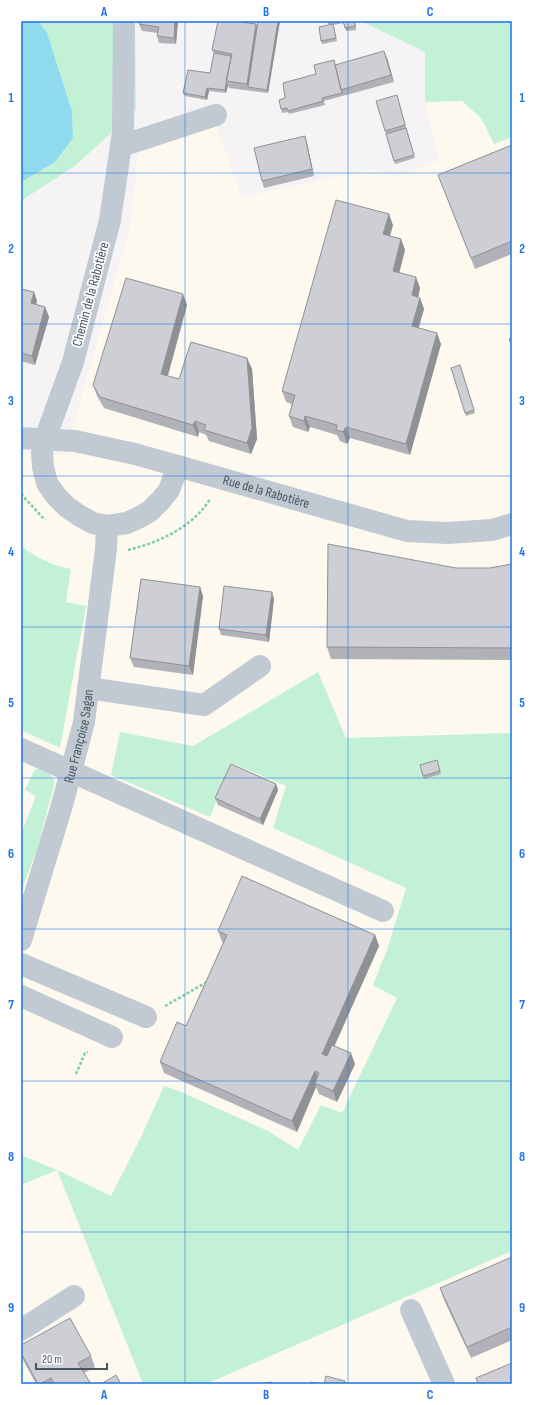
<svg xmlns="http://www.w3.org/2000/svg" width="533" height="1405" viewBox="0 0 533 1405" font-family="'Sofia Sans Condensed',sans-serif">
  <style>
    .commercial { fill: #fdf9ef }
    .green { fill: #c3f1d5 }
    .water { fill: #90daee }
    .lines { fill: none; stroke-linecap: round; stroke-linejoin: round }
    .path { stroke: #7ad0a6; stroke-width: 2.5; stroke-dasharray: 3 2; stroke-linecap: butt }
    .minor { stroke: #c1cad2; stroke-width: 22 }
    .wall { fill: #b0b2b7 }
    .shaded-wall { fill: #909195 }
    .building { fill: #cdcfd5; stroke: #909195 }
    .grid { fill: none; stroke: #1a73e8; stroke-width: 1; stroke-opacity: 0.55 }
    .labels { text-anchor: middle; stroke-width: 3.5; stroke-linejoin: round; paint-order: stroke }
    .street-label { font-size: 14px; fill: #4a5661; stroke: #fff }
    .neatline { fill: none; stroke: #1a73e8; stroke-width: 1.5 }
    .grid-label { font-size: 13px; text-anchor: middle; font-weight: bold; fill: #1a73e8 }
  </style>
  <rect width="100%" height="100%" fill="#f5f3f3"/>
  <path class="commercial" d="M462,101L481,118L494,143L512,137V1384H21V453L65,455L130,228L138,153L216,126L242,197L372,169L396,177L439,160L425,102Z"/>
  <path class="green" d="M38,21H135L136,110L76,165L21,201V182L55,162L73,138L72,111L47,33Z
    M361,21H512V137L494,144L481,118L462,101L425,102V52Z
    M21,546C37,558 51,565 71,569L66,602L86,606L60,748L21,730Z
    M318,672L346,738L512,733V1251L206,1384H143L57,1170L21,1185V1155L57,1170L111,1196L141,1137L164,1086L179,1091L268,1131L298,1150L321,1105L342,1113L397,998L373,985L388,947L406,888L273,828L286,786L231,763L210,817L111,775L120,732L193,746Z
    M35,769L48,770L55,782L37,849L21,892V834L36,796L25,790Z"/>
  <path class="water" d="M21,21H38L47,33L72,111L73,138L55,162L21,182Z"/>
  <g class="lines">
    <path class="path" d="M21,494L45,520
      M128,550C160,542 193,527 210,499
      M165,1006L207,982
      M76,1074L85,1053L88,1052"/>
    <g class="minor">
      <path d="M124,21L123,132L110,220L73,362L45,439L42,453L43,467L47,483L56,496L67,507L80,516L93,523L107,526L127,523L140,517L150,511L161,500L169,490L178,466"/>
      <path d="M121,146L216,115"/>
      <path id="s1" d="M21,438L75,441L135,454L407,531L447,533L492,530L512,524"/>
      <path d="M88,688L204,705L260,666"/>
      <path d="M21,749L383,911"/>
      <path id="s2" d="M21,940L62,805L84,722L106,549L107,526"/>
      <path d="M21,964L146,1017"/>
      <path d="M21,996L112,1037"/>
      <path d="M411,1310L444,1384"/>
      <path d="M21,1330L74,1296"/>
    </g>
  </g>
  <path class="wall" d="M178,21L176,44L159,43L157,36L158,33L142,31L139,24Z
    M258,21H280L268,93L229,88L228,85L226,93L209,91L207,100L185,96L183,93L210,73L214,53L212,50L257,27Z
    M327,21H355L356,30L346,31L344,23L333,25L337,41L322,44L321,41L329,25Z
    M387,58L394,82L324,101L325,105L289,114L288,112L282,113L281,109L285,98L316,74L336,65Z
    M376,101L399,102L415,158L395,164Z
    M307,143L314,176L264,188L262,181Z
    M512,145V254L475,269L438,175Z
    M393,225L390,236L401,239L405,250L399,272L420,288L418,297L420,298L424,309L418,328L441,344L410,455L350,438L347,444L340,441L337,435L310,427L308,432L293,427L289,416L292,404L286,402L282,391Z
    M21,286L22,289L34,292L37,301L36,305L45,307L49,317L35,365L21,361Z
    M187,305L168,376L179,379L247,358L252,369L257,439L251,454L209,441L206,435L199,432L198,437L104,408L97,396L93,385Z
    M460,365L475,413L466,416L451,368Z
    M512,564V660L331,659L327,647L456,568H490Z
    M200,587L203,596L193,675L134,667L130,658Z
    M274,599L269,642L221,635L219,629Z
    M437,760L441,774L424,779L423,776Z
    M276,784L278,790L263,825L218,805L215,798Z
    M218,931L375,935L379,946L334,1046L355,1064L337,1102L319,1094L316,1087L297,1132L164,1073L160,1062L186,1026L223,943L222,942Z
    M512,1257V1340L471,1358L444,1300L440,1288Z
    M21,1345L91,1356L95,1367L84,1373L91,1384H36L22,1358L21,1356Z"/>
  <path class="shaded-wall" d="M175,21H178L176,44L174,38Z
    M278,21H280L268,93L267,90Z
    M354,21H355L356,30L355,26Z
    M256,24L259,31L248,87L250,91L247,84Z
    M384,51L387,58L394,82L391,75Z
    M226,82L228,85L226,93L225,90Z
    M207,88L209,91L207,100L205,97Z
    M305,136L307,143L314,176L312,169Z
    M389,214L393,225L387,245L383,234Z
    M401,239L405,250L397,282L393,271Z
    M416,277L420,288L416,307L412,295Z
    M34,292L37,301L34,312L31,303Z
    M183,294L187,305L165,385L161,374Z
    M420,298L424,309L416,337L412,326Z
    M45,307L49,317L35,365L32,356Z
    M437,333L441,344L410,455L406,444Z
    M247,358L252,369L257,439L251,454L247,443Z
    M305,416L310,427L308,432L304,421Z
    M195,421L199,432L198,437L193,425Z
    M346,427L350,438L347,444L343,432Z
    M200,587L203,596L193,675L189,666Z
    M272,592L274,599L269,642L266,635Z
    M276,784L278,790L263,825L260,819Z
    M375,935L379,946L326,1065L322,1054Z
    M351,1053L355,1064L337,1102L333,1091Z
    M315,1071L319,1082L315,1083L316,1087L297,1132L292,1121Z"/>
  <path class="building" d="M140,21H175L174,38L157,36L159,27L139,24Z
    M218,21H233L256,24L247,84L226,81L232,54L212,50Z
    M258,21H278L267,90L248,87Z
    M343,21H354L355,26L345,28Z
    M333,24L336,38L321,41L319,27Z
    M384,51L391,75L341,90L335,65Z
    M214,53L231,56L225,90L207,88L205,97L183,93L188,70L210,73Z
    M334,60L342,93L322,98L323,101L288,111L287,108L281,109L279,100L285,98L283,83L316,74L314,65Z
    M397,95L405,125L385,131L376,101Z
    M406,128L414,155L394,161L386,134Z
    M305,136L312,169L262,181L254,148Z
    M512,145V241L471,258L438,175Z
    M336,200L389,214L383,234L401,239L393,271L416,277L412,295L420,298L412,326L437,333L406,444L346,427L343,432L336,430L337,425L305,416L304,421L289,416L295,395L282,391Z
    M126,278L183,294L161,374L179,379L191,342L247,358L252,428L247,443L204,430L206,425L195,421L193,425L100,397L93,385Z
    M21,289L34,292L31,303L45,307L32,356L21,353Z
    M512,338V346L509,339Z
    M460,365L474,410L465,413L451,368Z
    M328,544L456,568H490L512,564V648L327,647Z
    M141,579L200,587L189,666L130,658Z
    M224,586L272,592L266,635L219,629Z
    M437,760L440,771L423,776L420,765Z
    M231,764L276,784L260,819L215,798Z
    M242,876L375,935L322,1054L327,1056L332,1045L351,1053L333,1091L315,1083L319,1073L315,1071L292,1121L160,1062L177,1022L186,1026L227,935L218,931Z
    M512,1257V1327L467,1347L440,1288Z
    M70,1318L91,1356L78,1363L91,1384H54L51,1378L40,1384H38L21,1353V1345Z
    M512,1363V1384H478L476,1378Z
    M116,1375L121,1384H101Z
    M326,1376L345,1381L344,1384H324Z
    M271,1382L272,1384H257Z
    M311,1382L319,1384H311Z"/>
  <path class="grid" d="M185,21V1384M348,21V1384M21,173H512M21,324H512M21,476H512M21,627H512M21,778H512M21,929H512M21,1081H512M21,1232H512"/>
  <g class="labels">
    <g class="street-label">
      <text transform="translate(90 294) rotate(-75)" y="5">Chemin de la Rabotière</text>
      <text dy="5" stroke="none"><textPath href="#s1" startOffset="252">Rue de la Rabotière</textPath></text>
      <text dy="5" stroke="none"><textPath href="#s2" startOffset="212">Rue Françoise Sagan</textPath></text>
    </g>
  </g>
  <rect width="533" height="1405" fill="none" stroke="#ffffff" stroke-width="44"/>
  <path d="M36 1363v6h71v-6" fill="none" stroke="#4a5661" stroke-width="2"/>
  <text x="42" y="1363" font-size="12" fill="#4a5661" stroke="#ffffff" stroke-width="3" paint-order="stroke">20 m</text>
  <rect x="22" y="22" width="489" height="1361" class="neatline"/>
  <g class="grid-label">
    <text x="104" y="16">A</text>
    <text x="266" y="16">B</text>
    <text x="430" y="16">C</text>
    <text x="11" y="102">1</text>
    <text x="522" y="102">1</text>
    <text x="11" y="253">2</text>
    <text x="522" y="253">2</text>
    <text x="11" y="405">3</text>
    <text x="522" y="405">3</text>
    <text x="11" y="556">4</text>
    <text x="522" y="556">4</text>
    <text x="11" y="707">5</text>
    <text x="522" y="707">5</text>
    <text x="11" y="858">6</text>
    <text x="522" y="858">6</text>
    <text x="11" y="1009">7</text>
    <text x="522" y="1009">7</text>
    <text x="11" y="1161">8</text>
    <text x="522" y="1161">8</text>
    <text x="11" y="1312">9</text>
    <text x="522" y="1312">9</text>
    <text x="104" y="1399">A</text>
    <text x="266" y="1399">B</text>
    <text x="430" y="1399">C</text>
  </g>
</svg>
